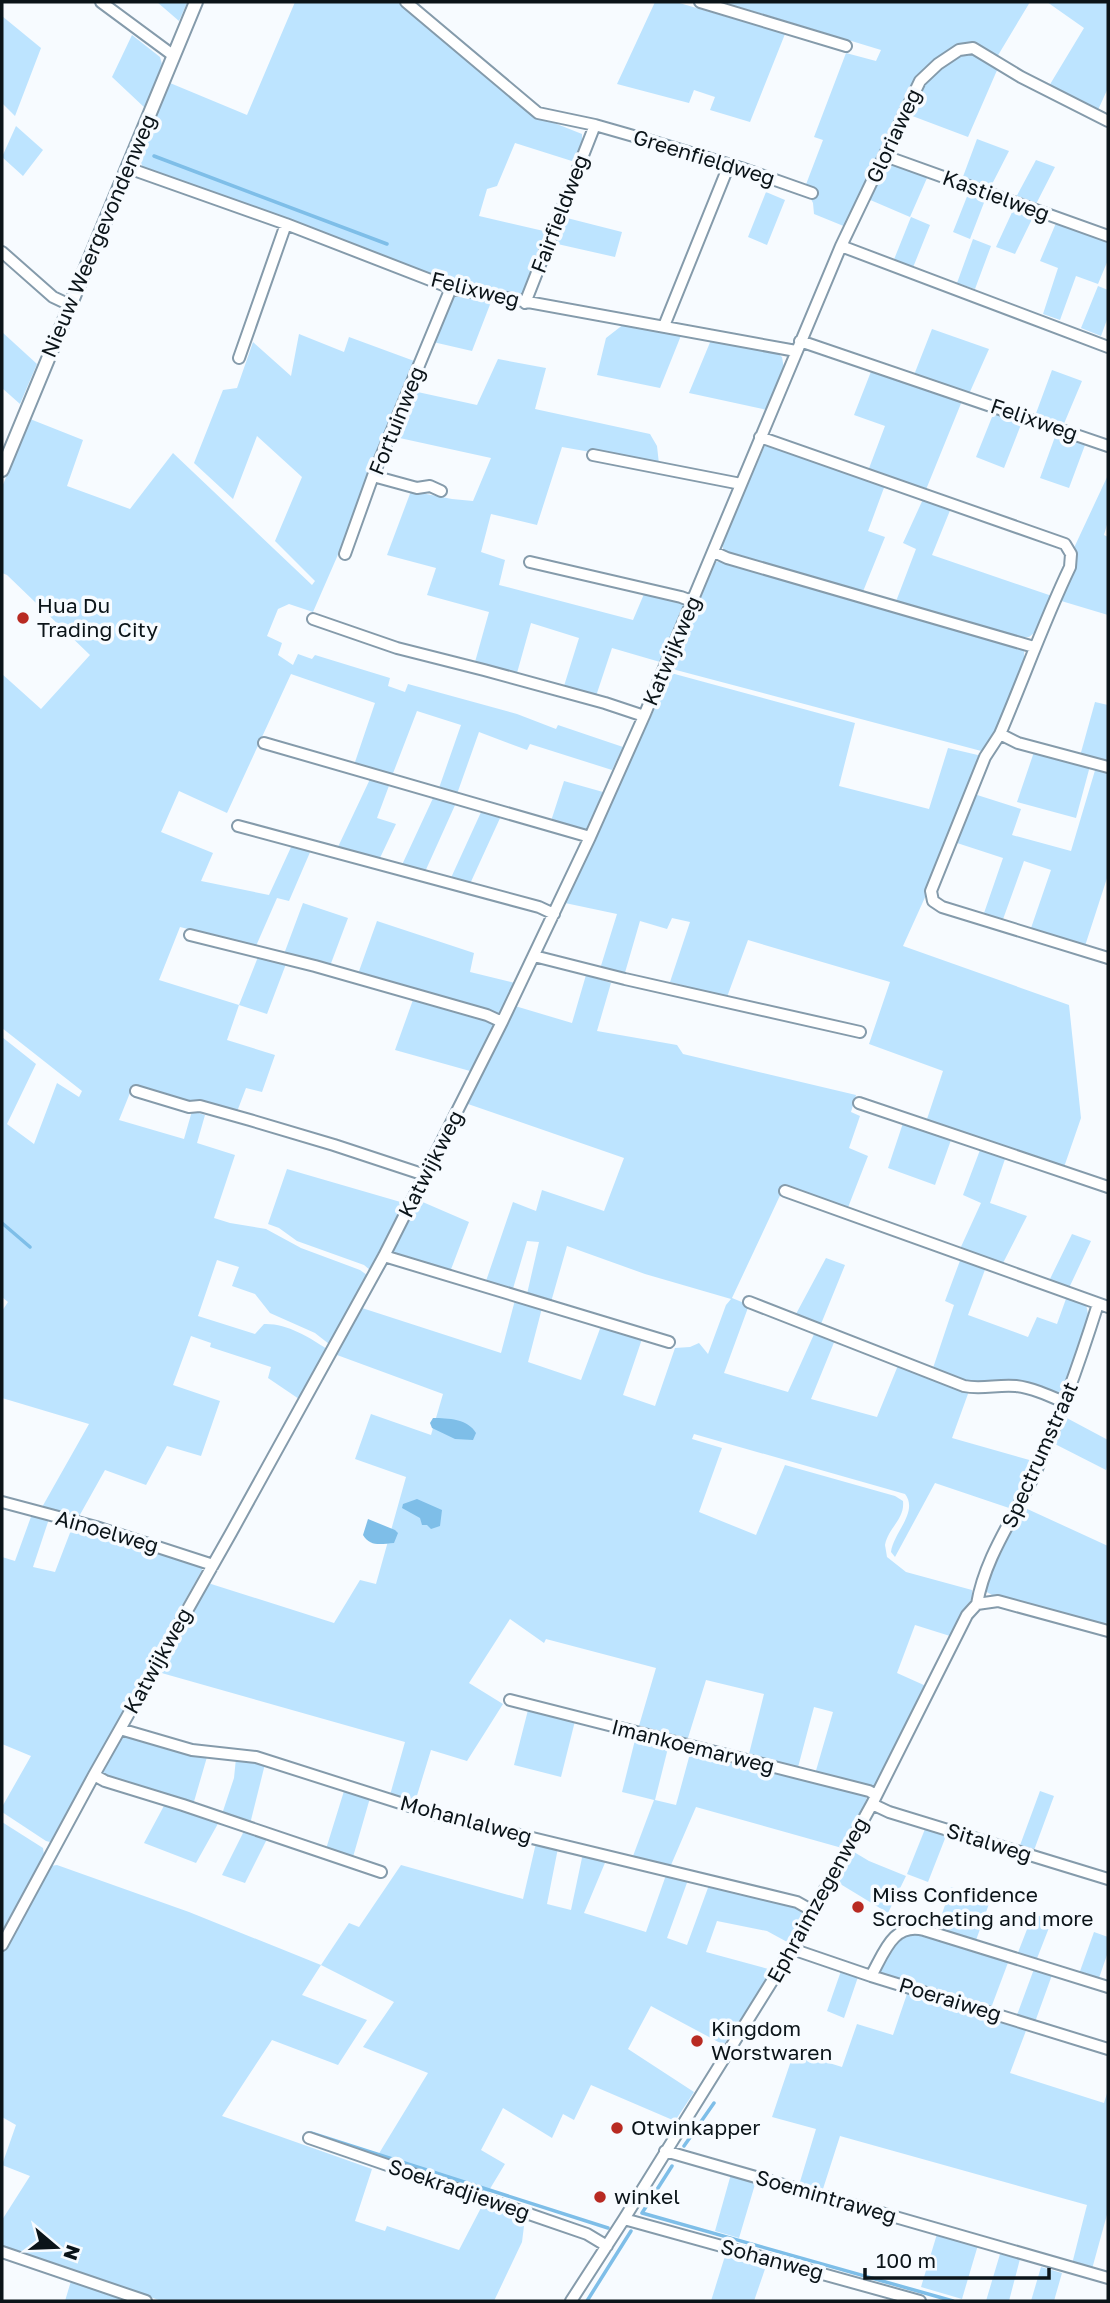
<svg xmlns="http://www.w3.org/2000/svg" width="1110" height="2303" viewBox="0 0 1110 2303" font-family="'Golos Text',sans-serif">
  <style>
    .green { fill: #bde4ff }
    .water { fill: #7ebee8 }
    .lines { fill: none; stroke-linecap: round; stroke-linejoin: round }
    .stream { stroke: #7ebee8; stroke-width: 3.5 }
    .minor-casing { stroke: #859bab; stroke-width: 14 }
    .tertiary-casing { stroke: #859bab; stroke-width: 16 }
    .minor { stroke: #fff; stroke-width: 10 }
    .tertiary { stroke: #fff; stroke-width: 12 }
    .poi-dot { fill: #b82a22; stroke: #f7fbff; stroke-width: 2.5 }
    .labels { text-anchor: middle; stroke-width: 7; stroke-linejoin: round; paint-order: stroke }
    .street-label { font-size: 21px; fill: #0b1419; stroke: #f7fbff }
    .poi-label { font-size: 21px; fill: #0b1419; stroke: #f7fbff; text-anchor: start }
  </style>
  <rect width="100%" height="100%" fill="#f7fbff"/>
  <path class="green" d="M157,2H186L187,3L179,21Z
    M295,2H401L529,113L582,134V142L575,162L515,143L497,186L487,189L479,216L548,232L524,294L519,296L458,285L143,167C132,152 162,100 170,83L247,115Z
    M655,2H676L785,34L750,122L710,110L715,97L694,90L689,103L617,84Z
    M723,2H1030L997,57L973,44L956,46L924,68L911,88L846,227L814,214L813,203L805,187L823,140L814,137L846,53L876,61L881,50Z
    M1047,2H1108V88L1098,110L1049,86L1084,28Z
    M2,16L41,48L15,116L2,103Z
    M132,35L160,57L162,64L145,108L112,77Z
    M972,51L998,68L968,137L907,114L920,85L961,52Z
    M16,126L43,150L23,176L2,157Z
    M977,139L1009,151L988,192L961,182Z
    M1036,160L1055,167L1034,208L1014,201Z
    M891,162L927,178L910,217L868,199L884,166Z
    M766,192L785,200L767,245L748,237Z
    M968,194L985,200L970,239L953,232Z
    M1014,208L1034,215L1015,254L996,247Z
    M563,217L622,232L615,257L553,243Z
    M911,217L930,225L912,270L893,262Z
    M1056,223L1108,242V260L1098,284L1076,276L1060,320L1043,314L1058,268L1040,261Z
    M973,239L991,246L975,289L957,283Z
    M1098,286L1108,290V317L1101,336L1081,328Z
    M457,295L491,302L472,351L433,342L453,296Z
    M624,324L682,333L660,388L597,375L606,338Z
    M932,329L989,349L969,394L914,375Z
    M2,332L37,364L20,404L2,388Z
    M299,334L344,352L349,337L417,362L357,511L313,612L289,604L278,609L267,636L282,643L278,655L293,665L298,654L312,659L315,655L390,678L388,686L405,692L408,684L517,714L556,729L558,725L623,747L612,770L530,744L527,750L479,732L457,794L439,788L461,725L417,711L392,776L354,765L375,703L291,674L227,813L179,791L161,832L213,853L201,881L269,895L292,845L311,850L289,901L277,898L256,946L180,927L159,980L239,1005L258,957L286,964L267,1014L239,1005L227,1040L275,1055L262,1092L246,1088L235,1117L187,1106L132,1088L119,1120L184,1139L192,1111L205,1115L197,1143L235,1155L214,1218L230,1223L266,1229L301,1248L360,1270L367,1275L329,1344L315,1333L270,1313L255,1294L232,1286L239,1267L217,1260L198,1316L255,1334L264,1324C286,1323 309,1337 327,1349L299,1399L268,1378L271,1367L210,1347L211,1343L191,1336L173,1385L220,1401L201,1456L167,1446L146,1485L105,1470L77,1520L41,1509L89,1424L2,1398V1311L8,1302L2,1297V1037L36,1064L7,1124L34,1144L57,1083L79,1097L82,1091L2,1028V674L41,709L90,655L7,575L2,573V487L30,419L83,440L67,486L130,509L173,453L312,585L315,581L275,541L302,477L257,436L233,499L194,463L223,390L237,388L253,342L291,376Z
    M711,340L776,352L782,357L784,369L767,410L689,393Z
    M498,359L546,368L535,409L650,434L657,446L659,464L562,447L537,525L491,514L481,552L505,560L499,585L633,620L644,594L686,603L660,662L612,648L596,696L564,686L579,638L531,623L517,673L475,662L489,612L427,595L436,568L387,555L411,491L452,499L473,501L491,458L395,437L413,391L477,405Z
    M872,369L962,401L925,492L868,471L885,426L854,415Z
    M1052,370L1082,381L1063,426L1035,416Z
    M994,412L1022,422L1004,468L976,457Z
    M1056,434L1085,445L1069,488L1040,478Z
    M765,445L885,485L868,531L885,537L862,594L724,553L722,544Z
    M1108,475V521L1104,535L1108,537V615L1058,600L1073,550Z
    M924,497L951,508L932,555L1052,596L1034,633L1029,637L1017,638L895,604L916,549L903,543Z
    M723,561L1019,647L1024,651C1027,670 997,734 985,752L676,670L672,667L713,568L716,562Z
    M671,673L855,723L839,786L929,809L948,748L982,756L941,862L903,946L1069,1005L1081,1118L1063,1170L926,1122L943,1071L869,1044L890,982L748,940L727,997L670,982L690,922L672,918L667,929L640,921L624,976L600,969L617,914L565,903Z
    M1095,702L1108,705V764L1080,756Z
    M1035,749L1090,766L1076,818L1017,802Z
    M1096,767L1108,769V875L1084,949L1030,931L1051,870L1024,861L1002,922L983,916L1003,858L954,842L974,794L1021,809L1012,835L1071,851Z
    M371,777L390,783L377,818L396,824L379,860L337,849Z
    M564,781L603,792L586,830L551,821Z
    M434,796L456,803L424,874L401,867Z
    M482,810L501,816L469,886L450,880Z
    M303,903L348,918L330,966L284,954Z
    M377,921L474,953L470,972L515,983L501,1012L495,1015L358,974Z
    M586,975L611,983L597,1031L677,1045L683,1054L856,1095L851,1112L860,1116L849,1148L868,1156L847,1210L784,1187L732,1298L749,1305L724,1373L788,1392L815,1332L835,1340L811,1399L877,1417L899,1363L969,1391L952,1438L1033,1461L1012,1509L935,1483L895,1557L891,1552C893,1533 919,1512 905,1494L694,1434L692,1439L722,1448L699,1512L756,1535L785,1465L895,1496L903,1501C905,1519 888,1528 885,1545C885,1545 887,1556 887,1557L906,1572L972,1590V1598L950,1636L915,1625L897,1673L926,1686L876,1784L871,1787L815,1774L833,1712L814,1707L797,1771L748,1758L764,1694L706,1680L687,1741L638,1729L656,1668L546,1639L544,1643L510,1619L469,1683L503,1704L467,1761L431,1750L415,1802L390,1795L405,1742L158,1672L208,1583L334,1623L360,1580L376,1584L406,1477L355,1459L371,1414L431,1435L443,1394L337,1355L362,1308L501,1353L515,1300L542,1308L528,1362L581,1380L601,1326L642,1339L623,1395L655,1406L675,1348L690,1347L699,1343L708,1354L726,1305L731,1299L645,1274L567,1246L551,1302L527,1294L539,1242L527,1241L512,1292L485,1284L513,1202L536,1211L542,1190L604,1211L624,1158L468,1104L515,1006L572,1023Z
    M414,997L494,1022L493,1029L470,1071L395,1050Z
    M903,1123L951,1140L935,1185L888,1168Z
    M980,1150L1005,1159L990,1203L1027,1216L1002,1265L960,1249L981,1203L963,1195Z
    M287,1169L404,1203L370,1270L364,1265L297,1241L279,1228L268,1224Z
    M418,1200L469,1222L450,1272L392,1253V1250Z
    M1072,1234L1091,1241L1069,1288L1049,1281Z
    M826,1258L845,1265L821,1324L796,1314Z
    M961,1258L986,1267L968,1315L1028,1337L1037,1317L1057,1324L1067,1296L1086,1304L1088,1314L1069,1379L1061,1395L971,1384L933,1368L954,1305L945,1301Z
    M1063,1416L1108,1440V1464L1106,1470L1051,1442Z
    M1023,1507L1108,1546L1107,1623L1101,1624L992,1595L985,1591L986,1579Z
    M32,1514L49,1519L33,1567L55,1572L73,1525L202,1567V1570L50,1842L46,1841L2,1812V1807L31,1756L2,1744V1557L15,1561Z
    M528,1710L575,1721L561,1777L514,1765Z
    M123,1736L193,1755L207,1757L193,1805L102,1774L101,1772Z
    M636,1736L669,1744L655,1800L676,1805L691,1750L866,1794L867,1801L842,1848L696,1807L671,1865L633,1856L654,1800L622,1792Z
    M236,1758L265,1764L250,1824L222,1814L234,1778Z
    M344,1791L370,1798L353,1857L326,1849Z
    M1040,1791L1054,1796L1033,1853L1019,1848Z
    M166,1802L220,1820L196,1863L144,1843Z
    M2,1822L43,1848L44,1855L2,1931Z
    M245,1829L268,1837L245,1883L222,1875Z
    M925,1829L946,1836L928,1882L907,1874Z
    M536,1843L558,1848L547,1904L571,1910L583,1853L607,1858L584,1913L646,1932L666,1875L688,1880L667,1938L687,1945L709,1885L797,1906C810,1917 795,1931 789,1943L767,1931L717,1921L706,1952L772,1970L724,2045L651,2006L628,2049L694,2092L675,2121L591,2085L574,2120L563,2114L552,2138L503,2108L481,2150L505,2164L485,2197L375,2160L428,2073L363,2047L394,2002L321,1965L302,1995L367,2020L338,2065L272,2040L222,2116L372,2169L355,2221L385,2231L387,2226L459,2250L483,2204L525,2218L522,2242L494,2301H162L2,2248V2220L30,2176L2,2165L16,2125L2,2117V1954L50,1866L57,1865L189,1912L321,1965L349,1923L359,1927L401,1865L523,1899Z
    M854,1852L869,1861L906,1876L888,1913L837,1882Z
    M951,1887L990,1901L975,1943L937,1929Z
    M1033,1914L1052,1920L1036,1961L1017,1955Z
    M915,1931L1009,1960L991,2008L880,1974L879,1972L896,1940Z
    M1094,1932L1108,1937V1952L1098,1981L1079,1974Z
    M1034,1969L1052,1975L1035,2022L1017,2015Z
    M841,1971L858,1977L844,2018L827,2011Z
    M908,1991L1027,2028L1010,2073L1104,2103L1108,2090V2211L1092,2269L1072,2264L1087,2205L840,2136L822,2192L799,2185L816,2129L772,2117L794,2052L842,2067L857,2024L893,2035Z
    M731,2174L756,2181L739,2238L715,2231Z
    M937,2234L978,2245L962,2299L921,2287Z
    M1000,2254L1020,2259L1009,2301H986Z
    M725,2256L765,2269L754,2301H711Z
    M1041,2267L1062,2273L1054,2301H1031Z
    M71,2281L129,2301H65Z"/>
  <path class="water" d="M433,1418C448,1418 468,1419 476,1433L473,1440L455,1439L432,1428L430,1423Z
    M417,1499L442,1510L440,1526L431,1529L427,1525H422L420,1518L402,1508L403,1504Z
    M368,1519L395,1530L398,1533L394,1543C381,1544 370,1547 363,1535Z"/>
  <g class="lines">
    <path class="stream" d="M154,156L387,244
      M2,1223L30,1247
      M311,2133L608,2228
      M684,2146L714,2103
      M672,2166L642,2213L953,2301
      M587,2301L631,2231"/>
    <g class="minor-casing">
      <path id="minor" d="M101,2L174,56
        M406,2L538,113L595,125L651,141L744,169L812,193
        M700,2L846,46
        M885,156L1108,236
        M128,168L286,224L451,288L796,351
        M841,246L1108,347
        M2,252L53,297L70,305
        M525,303L595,125
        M664,326L729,165
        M800,341L1108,446
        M239,358L286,224
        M760,437L1065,544L1071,554L1070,567C1044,621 1024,678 1000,734L1018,743L1108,767
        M593,455L741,484
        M373,476L417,488L430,486L441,491
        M714,552L727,558L1034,647
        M345,554L373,476L451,288
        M530,562L681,597L694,602
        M313,619L397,648L484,670L605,703L644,716
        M1000,734L985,757L931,891L933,901L942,907L1108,958
        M264,743L590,837
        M238,826L539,907L554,914
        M190,935L315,966L487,1015L502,1022
        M534,956L625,979L860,1032
        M136,1091L189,1107L200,1106L250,1120L334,1145L425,1175
        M859,1103L1108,1187
        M785,1191L1108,1307
        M384,1256L669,1342
        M749,1302L964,1386C982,1390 998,1384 1016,1386C1033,1388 1050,1396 1066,1403
        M2,1502L96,1527L213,1565
        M977,1604C985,1556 1016,1515 1036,1471C1061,1416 1080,1361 1098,1304
        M510,1700L869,1791L876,1795
        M120,1729L192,1750L256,1757L441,1816L797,1902L813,1911
        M94,1775L105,1781L183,1805L381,1872
        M872,1804L889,1812L1108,1879
        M2,1945L94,1775L231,1533L384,1256L502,1022L590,837L644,716L841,246L920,81L938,64L959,50L973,48L1021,77L1108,121
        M792,1949L871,1976L1108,2049
        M871,1976C884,1953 893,1922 924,1930L1108,1987
        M309,2138L587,2234L607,2246
        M665,2151L1108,2278
        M624,2219L920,2301
        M2,2252L146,2301
        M571,2301L624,2219L792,1949L872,1804L967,1615L977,1604L998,1601L1108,1631"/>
    </g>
    <g class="tertiary-casing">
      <path id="tertiary" d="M2,470L196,2"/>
    </g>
    <use href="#minor" class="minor"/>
    <use href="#tertiary" class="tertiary"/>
  </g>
  <g class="poi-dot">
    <circle cx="23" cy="618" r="7"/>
    <circle cx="858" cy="1907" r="7"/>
    <circle cx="697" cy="2041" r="7"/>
    <circle cx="617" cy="2128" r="7"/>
    <circle cx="600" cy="2197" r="7"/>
  </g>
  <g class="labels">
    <g class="street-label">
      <text transform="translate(894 136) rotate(-65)" y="7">Gloriaweg</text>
      <text transform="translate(704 158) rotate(17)" y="7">Greenfieldweg</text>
      <text transform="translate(996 196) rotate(20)" y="7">Kastielweg</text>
      <text transform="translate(560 214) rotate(-69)" y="7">Fairfieldweg</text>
      <text transform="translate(99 236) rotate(-67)" y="7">Nieuw Weergevondenweg</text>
      <text transform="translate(475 290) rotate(14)" y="7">Felixweg</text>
      <text transform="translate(1034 420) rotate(19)" y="7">Felixweg</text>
      <text transform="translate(397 421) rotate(-68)" y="7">Fortuinweg</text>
      <text transform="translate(672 651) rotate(-67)" y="7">Katwijkweg</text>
      <text transform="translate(431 1164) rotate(-63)" y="7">Katwijkweg</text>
      <text transform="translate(1040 1455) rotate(-66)" y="7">Spectrumstraat</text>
      <text transform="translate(107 1532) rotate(16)" y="7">Ainoelweg</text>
      <text transform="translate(158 1661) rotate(-61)" y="7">Katwijkweg</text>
      <text transform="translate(693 1747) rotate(14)" y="7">Imankoemarweg</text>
      <text transform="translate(466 1820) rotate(15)" y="7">Mohanlalweg</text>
      <text transform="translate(989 1843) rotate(17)" y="7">Sitalweg</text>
      <text transform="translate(818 1900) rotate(-61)" y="7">Ephraimzegenweg</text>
      <text transform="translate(950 2000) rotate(17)" y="7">Poeraiweg</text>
      <text transform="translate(459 2190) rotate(19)" y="7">Soekradjieweg</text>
      <text transform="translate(826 2197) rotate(16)" y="7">Soemintraweg</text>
      <text transform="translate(772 2260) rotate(15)" y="7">Sohanweg</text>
    </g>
    <g class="poi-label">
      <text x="37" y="613">Hua Du<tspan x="37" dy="24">Trading City</tspan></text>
      <text x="872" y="1902">Miss Confidence<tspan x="872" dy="24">Scrocheting and more</tspan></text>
      <text x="711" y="2036">Kingdom<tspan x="711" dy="24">Worstwaren</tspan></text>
      <text x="631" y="2135">Otwinkapper</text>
      <text x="614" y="2204">winkel</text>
    </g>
  </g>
  <rect width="1110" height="2303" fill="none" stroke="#0b1419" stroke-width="7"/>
  <g transform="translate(56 2247) rotate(109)" stroke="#f7fbff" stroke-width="5" paint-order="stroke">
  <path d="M0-5L12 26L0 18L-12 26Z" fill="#0b1419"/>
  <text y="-10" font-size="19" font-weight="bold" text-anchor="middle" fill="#0b1419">N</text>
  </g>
  <path d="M865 2268v10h184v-10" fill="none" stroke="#0b1419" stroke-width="3.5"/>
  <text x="876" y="2268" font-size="21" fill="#0b1419" stroke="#f7fbff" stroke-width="5" paint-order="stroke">100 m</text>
</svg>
